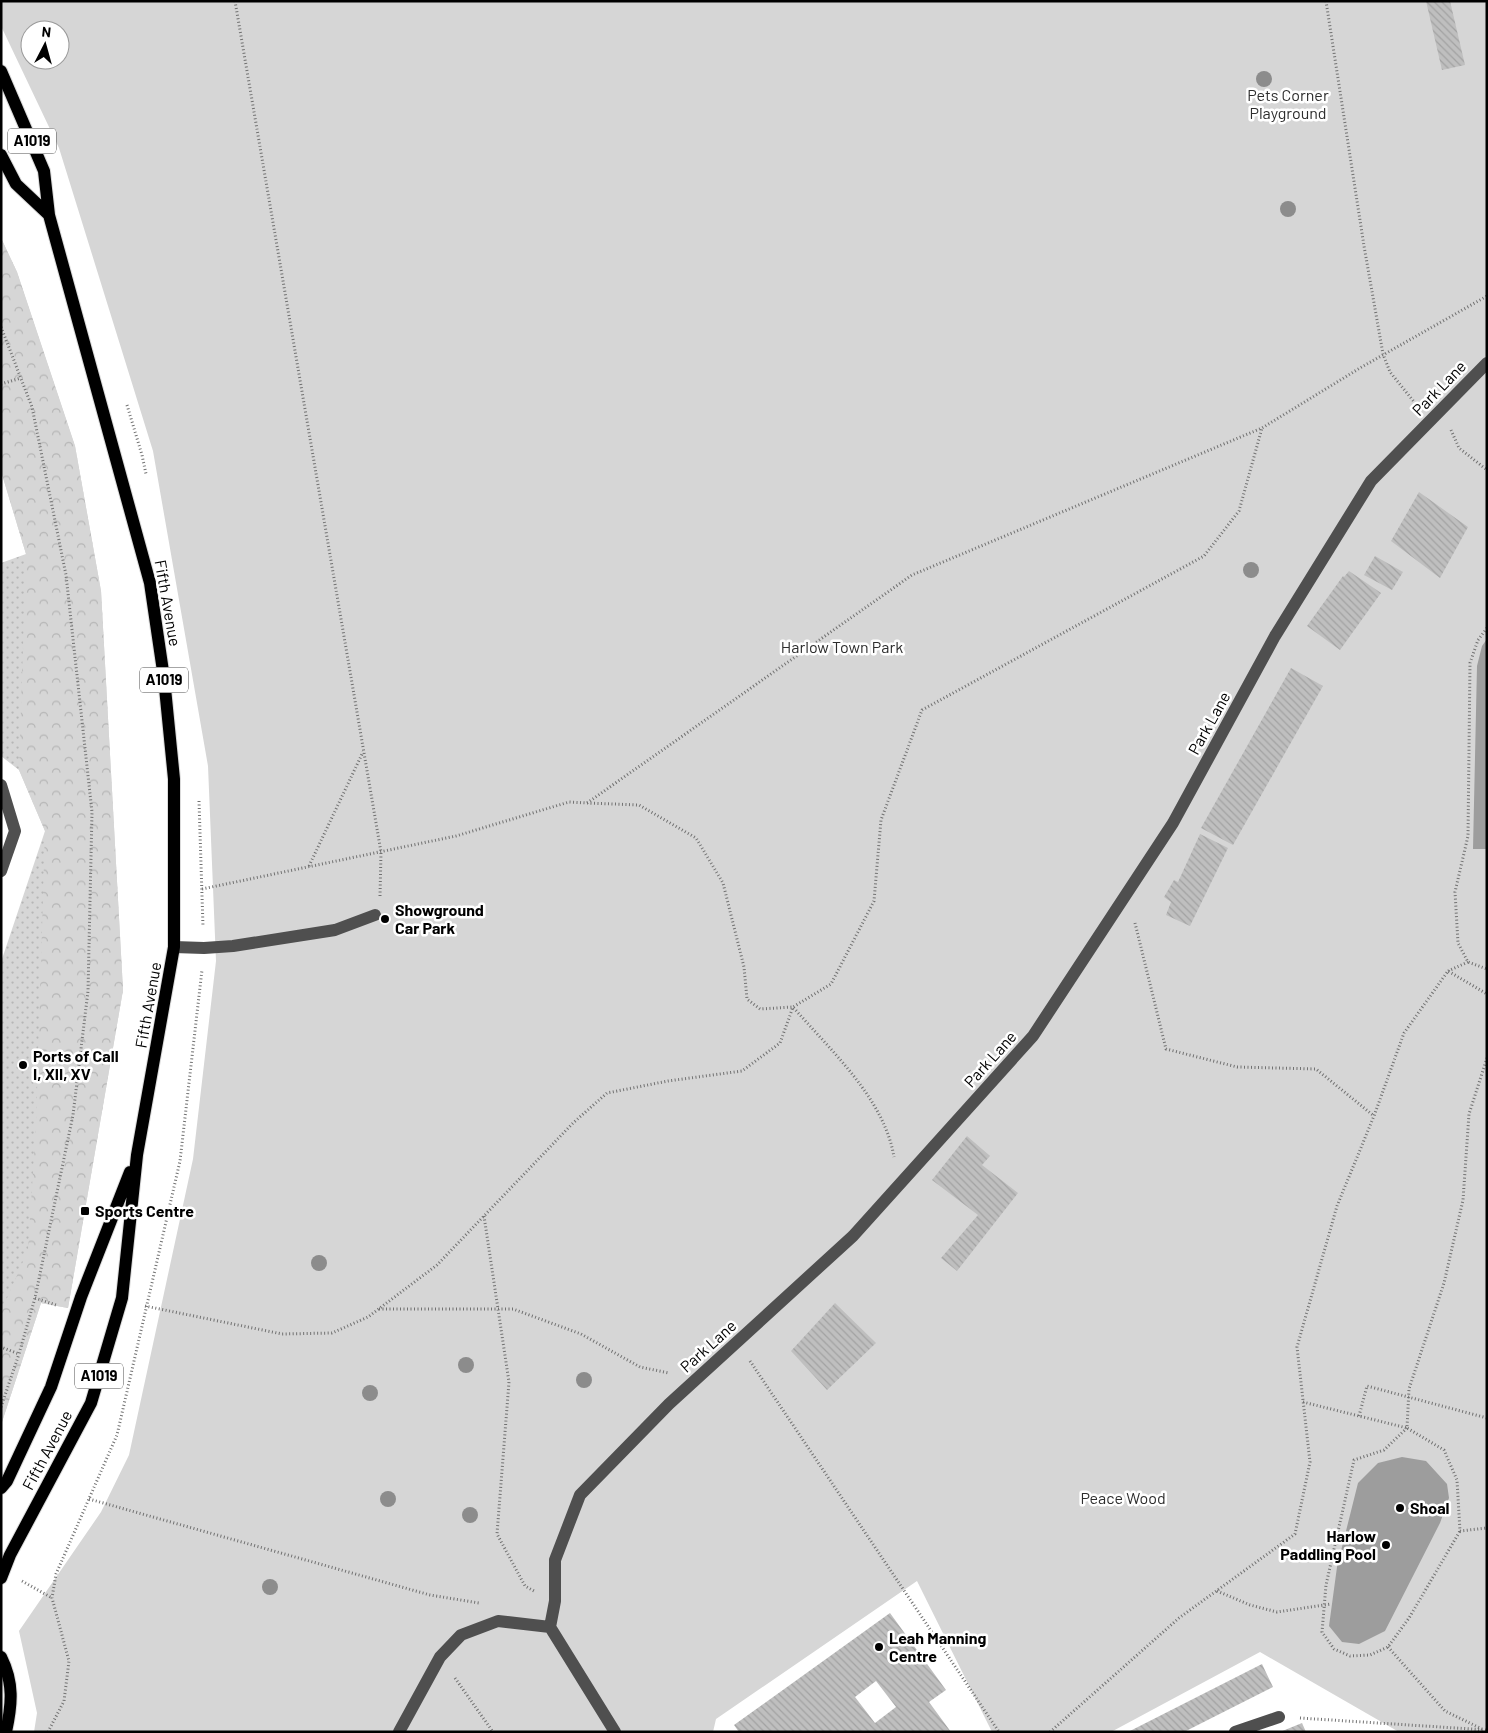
<svg xmlns="http://www.w3.org/2000/svg" width="1488" height="1733" viewBox="0 0 1488 1733" font-family="Barlow,sans-serif">
  <style>
    .grass { fill: url(#grass-dots) }
    .forest { fill: url(#forest-crowns) }
    .park { fill: #d6d6d6; fill-rule: evenodd }
    .water { fill: #9d9d9d }
    .building { fill: url(#building-back-hatch); fill-rule: evenodd }
    .lines { fill: none; stroke-linecap: round; stroke-linejoin: round }
    .major-casing { stroke: #dbdbdb; stroke-width: 14 }
    .path { stroke: #717171; stroke-width: 3; stroke-dasharray: 1 2.5; stroke-linecap: butt }
    .minor { stroke: #4f4f4f; stroke-width: 12 }
    .major { stroke: #000; stroke-width: 12 }
    .tree { fill: #8c8c8c }
    .poi-dot { fill: #000; stroke: #fff; stroke-width: 2 }
    .labels { text-anchor: middle; stroke-width: 5; stroke-linejoin: round; paint-order: stroke }
    .shield { fill: #fff; stroke: #4c4c4c; stroke-width: 1 }
    .shield-label { font-size: 15px; font-weight: bold; fill: #000 }
    .park-label { font-size: 16px; fill: #2d2d2d; stroke: #fff }
    .street-label { font-size: 16px; fill: #000; stroke: #fff }
    .poi-label { font-size: 16px; font-weight: bold; fill: #000; stroke: #fff; text-anchor: start }
  </style>
  <defs>
    <pattern id="grass-dots" width="8" height="8" patternUnits="userSpaceOnUse" patternTransform="scale(1.25)"><rect width="8" height="8" fill="#d6d6d6"/><path d="M2 2h.1M6 6h.1" fill="none" stroke="#b6b6b6" stroke-width="1.8" stroke-linecap="round"/></pattern>
    <pattern id="forest-crowns" width="20" height="18" patternUnits="userSpaceOnUse" patternTransform="scale(1.25)"><rect width="20" height="18" fill="#d6d6d6"/><path d="M2 6a3 3 0 1 1 6 0M12 15a3 3 0 1 1 6 0" fill="none" stroke="#b6b6b6"/></pattern>
    <pattern id="building-back-hatch" width="6" height="6" patternUnits="userSpaceOnUse" patternTransform="scale(1.25)"><rect width="6" height="6" fill="#bfbfbf"/><path d="M-1 5l2 2M0 0l6 6M5-1l2 2" fill="none" stroke="#a2a2a2"/></pattern>
  </defs>
  <rect width="100%" height="100%" fill="#fff"/>
  <path class="grass" d="M1,238L17,272L75,446L101,591L123,990L68,1308L41,1303L1,1425V962L45,831L19,770L1,756V563L26,554L1,471Z"/>
  <path class="forest" d="M1,238L17,272L75,446L101,591L123,990L68,1308L41,1303L1,1425V1312L28,1250L36,1124L45,831L19,770L26,554L1,471Z"/>
  <path class="park" d="M1,1H1487V1732H1399L1260,1652L1111,1732H992L917,1581L716,1719L713,1732H34L37,1713L19,1631L101,1512L129,1455L193,1159L216,961L208,766L153,451L59,148L1,26ZM30,30H60V60H30Z"/>
  <path class="water" d="M1487,639V849H1473L1477,666L1482,646Z
    M1402,1457L1426,1461L1447,1484L1449,1498L1440,1523L1385,1631L1359,1644L1342,1642L1329,1626L1337,1567L1358,1483L1378,1463Z"/>
  <path class="building" d="M1426,1H1450L1465,65L1442,70Z
    M1419,492L1468,527L1440,578L1391,541Z
    M1375,556L1403,572L1392,590L1364,575Z
    M1349,571L1381,593L1340,650L1307,626L1343,576L1344,577Z
    M1291,668L1323,686L1233,845L1201,828Z
    M1200,834L1228,848L1190,926L1166,915L1171,902L1164,897L1174,880L1178,882Z
    M967,1136L990,1156L982,1165L1018,1193L957,1271L941,1258L978,1215L932,1180Z
    M835,1303L876,1343L827,1390L791,1351Z
    M890,1613L946,1690L929,1702L951,1732H739L734,1725ZM876,1681L896,1707L875,1723L855,1697Z
    M1262,1664L1273,1687L1184,1732H1128Z
    M1302,1723L1306,1732H1280Z"/>
  <g class="lines">
    <g class="major-casing">
      <path id="major" d="M1,71L44,171L49,215L150,583L164,678L174,779V947L137,1155L122,1298L91,1403L10,1555L1,1578
        M1,155L16,184L49,215
        M1,1488L7,1481L51,1387L81,1297L130,1172
        M1,1657C14,1683 12,1704 6,1732"/>
    </g>
    <path class="path" d="M235,1L381,852L380,896
      M1326,1L1364,246L1383,354L1390,372L1415,403
      M1,327L32,407L66,575L92,812L88,991L73,1115L35,1298L19,1354L1,1347
      M1,384L21,378
      M127,405L142,455L146,474
      M1451,430L1459,448L1487,470
      M1487,628L1478,640L1470,663L1468,836L1455,892L1458,943L1468,962L1487,969
      M199,801L203,927
      M587,803L639,805L696,838L723,883L744,967L747,999L760,1009L793,1007C831,1051 884,1098 894,1157
      M309,866L363,752
      M202,889L456,836L569,802L587,803L912,575L1262,428L1360,368L1487,296
      M1135,923L1166,1049L1237,1067L1316,1069L1374,1116
      M1448,971L1468,962
      M1487,1058L1469,1114L1463,1200L1444,1283L1409,1389L1407,1428L1444,1450L1457,1480L1460,1531L1487,1528
      M484,1216L509,1382L497,1534L525,1586L534,1591
      M35,1298L56,1305
      M145,1306L282,1334L332,1333L368,1317L437,1265L573,1123L607,1093L668,1081L742,1071L780,1043L793,1007L831,984L874,901L881,820L922,710L1204,556L1239,511L1262,428
      M379,1309H513L581,1334L640,1367L669,1373
      M750,1361L999,1732
      M1303,1402L1407,1428
      M1,1407L19,1354
      M1359,1416L1367,1386L1487,1418
      M1407,1428L1384,1450L1354,1460L1326,1585L1322,1632L1334,1649L1350,1656L1370,1655L1388,1647L1409,1618L1460,1531
      M89,1499L430,1595L479,1603
      M22,1581L52,1598
      M1217,1591L1250,1605L1277,1612L1331,1604
      M1388,1647L1445,1711L1482,1729
      M455,1678L493,1732
      M1300,1718L1487,1730
      M48,1732L64,1701L69,1661L52,1598L56,1574L117,1435L180,1161L202,970
      M1050,1732L1179,1618L1295,1534L1310,1462L1297,1347L1337,1206L1374,1116L1404,1033L1448,971L1487,994"/>
    <path class="minor" d="M1,785L15,831L1,871
      M174,947L204,948L233,946L335,930L375,915
      M399,1732L440,1657L461,1635L498,1621L550,1627
      M615,1732L550,1627L555,1601V1560L580,1495L669,1404L853,1236L1033,1036L1173,823L1275,636L1371,481L1487,363
      M1235,1732L1279,1717"/>
    <use href="#major" class="major"/>
  </g>
  <g class="tree">
    <circle cx="1264" cy="79" r="8"/>
    <circle cx="1288" cy="209" r="8"/>
    <circle cx="1251" cy="570" r="8"/>
    <circle cx="319" cy="1263" r="8"/>
    <circle cx="466" cy="1365" r="8"/>
    <circle cx="584" cy="1380" r="8"/>
    <circle cx="370" cy="1393" r="8"/>
    <circle cx="388" cy="1499" r="8"/>
    <circle cx="470" cy="1515" r="8"/>
    <circle cx="270" cy="1587" r="8"/>
  </g>
  <g class="poi-dot">
    <circle cx="385" cy="919" r="5"/>
    <circle cx="23" cy="1065" r="5"/>
    <rect x="80" y="1206" width="10" height="10" rx="2.5"/>
    <circle cx="1400" cy="1508" r="5"/>
    <circle cx="1386" cy="1545" r="5"/>
    <circle cx="879" cy="1647" r="5"/>
  </g>
  <g class="labels">
    <g class="shield">
      <rect x="8" y="128.5" width="48" height="25" rx="4"/>
      <rect x="140" y="667.5" width="48" height="25" rx="4"/>
      <rect x="75" y="1363.5" width="48" height="25" rx="4"/>
    </g>
    <g class="shield-label">
      <text x="32" y="146">A1019</text>
      <text x="164" y="685">A1019</text>
      <text x="99" y="1381">A1019</text>
    </g>
    <g class="park-label">
      <text x="1288" y="101">Pets Corner<tspan x="1288" dy="18">Playground</tspan></text>
      <text x="842" y="653">Harlow Town Park</text>
      <text x="1123" y="1504">Peace Wood</text>
    </g>
    <g class="street-label">
      <text transform="translate(1439 388) rotate(-46)" y="6">Park Lane</text>
      <text transform="translate(168 603) rotate(80)" y="6">Fifth Avenue</text>
      <text transform="translate(1209 723) rotate(-61)" y="6">Park Lane</text>
      <text transform="translate(148 1005) rotate(-80)" y="6">Fifth Avenue</text>
      <text transform="translate(990 1059) rotate(-48)" y="6">Park Lane</text>
      <text transform="translate(708 1346) rotate(-42)" y="6">Park Lane</text>
      <text transform="translate(47 1450) rotate(-62)" y="6">Fifth Avenue</text>
    </g>
    <g class="poi-label">
      <text x="395" y="916">Showground<tspan x="395" dy="18">Car Park</tspan></text>
      <text x="33" y="1062">Ports of Call<tspan x="33" dy="18">I, XII, XV</tspan></text>
      <text x="95" y="1217">Sports Centre</text>
      <text x="1410" y="1514">Shoal</text>
      <text x="1376" y="1542" text-anchor="end">Harlow<tspan x="1376" dy="18">Paddling Pool</tspan></text>
      <text x="889" y="1644">Leah Manning<tspan x="889" dy="18">Centre</tspan></text>
    </g>
  </g>
  <rect width="1488" height="1733" fill="none" stroke="#000000" stroke-width="5"/>
  <g transform="translate(45 45) rotate(6)"><circle r="24" fill="#ffffff" stroke="#999999"/>
  <path d="M0-4L9 19L0 12L-9 19Z" fill="#000000"/>
  <text y="-8" font-size="14" font-weight="bold" text-anchor="middle" fill="#000000">N</text>
  </g>
</svg>
